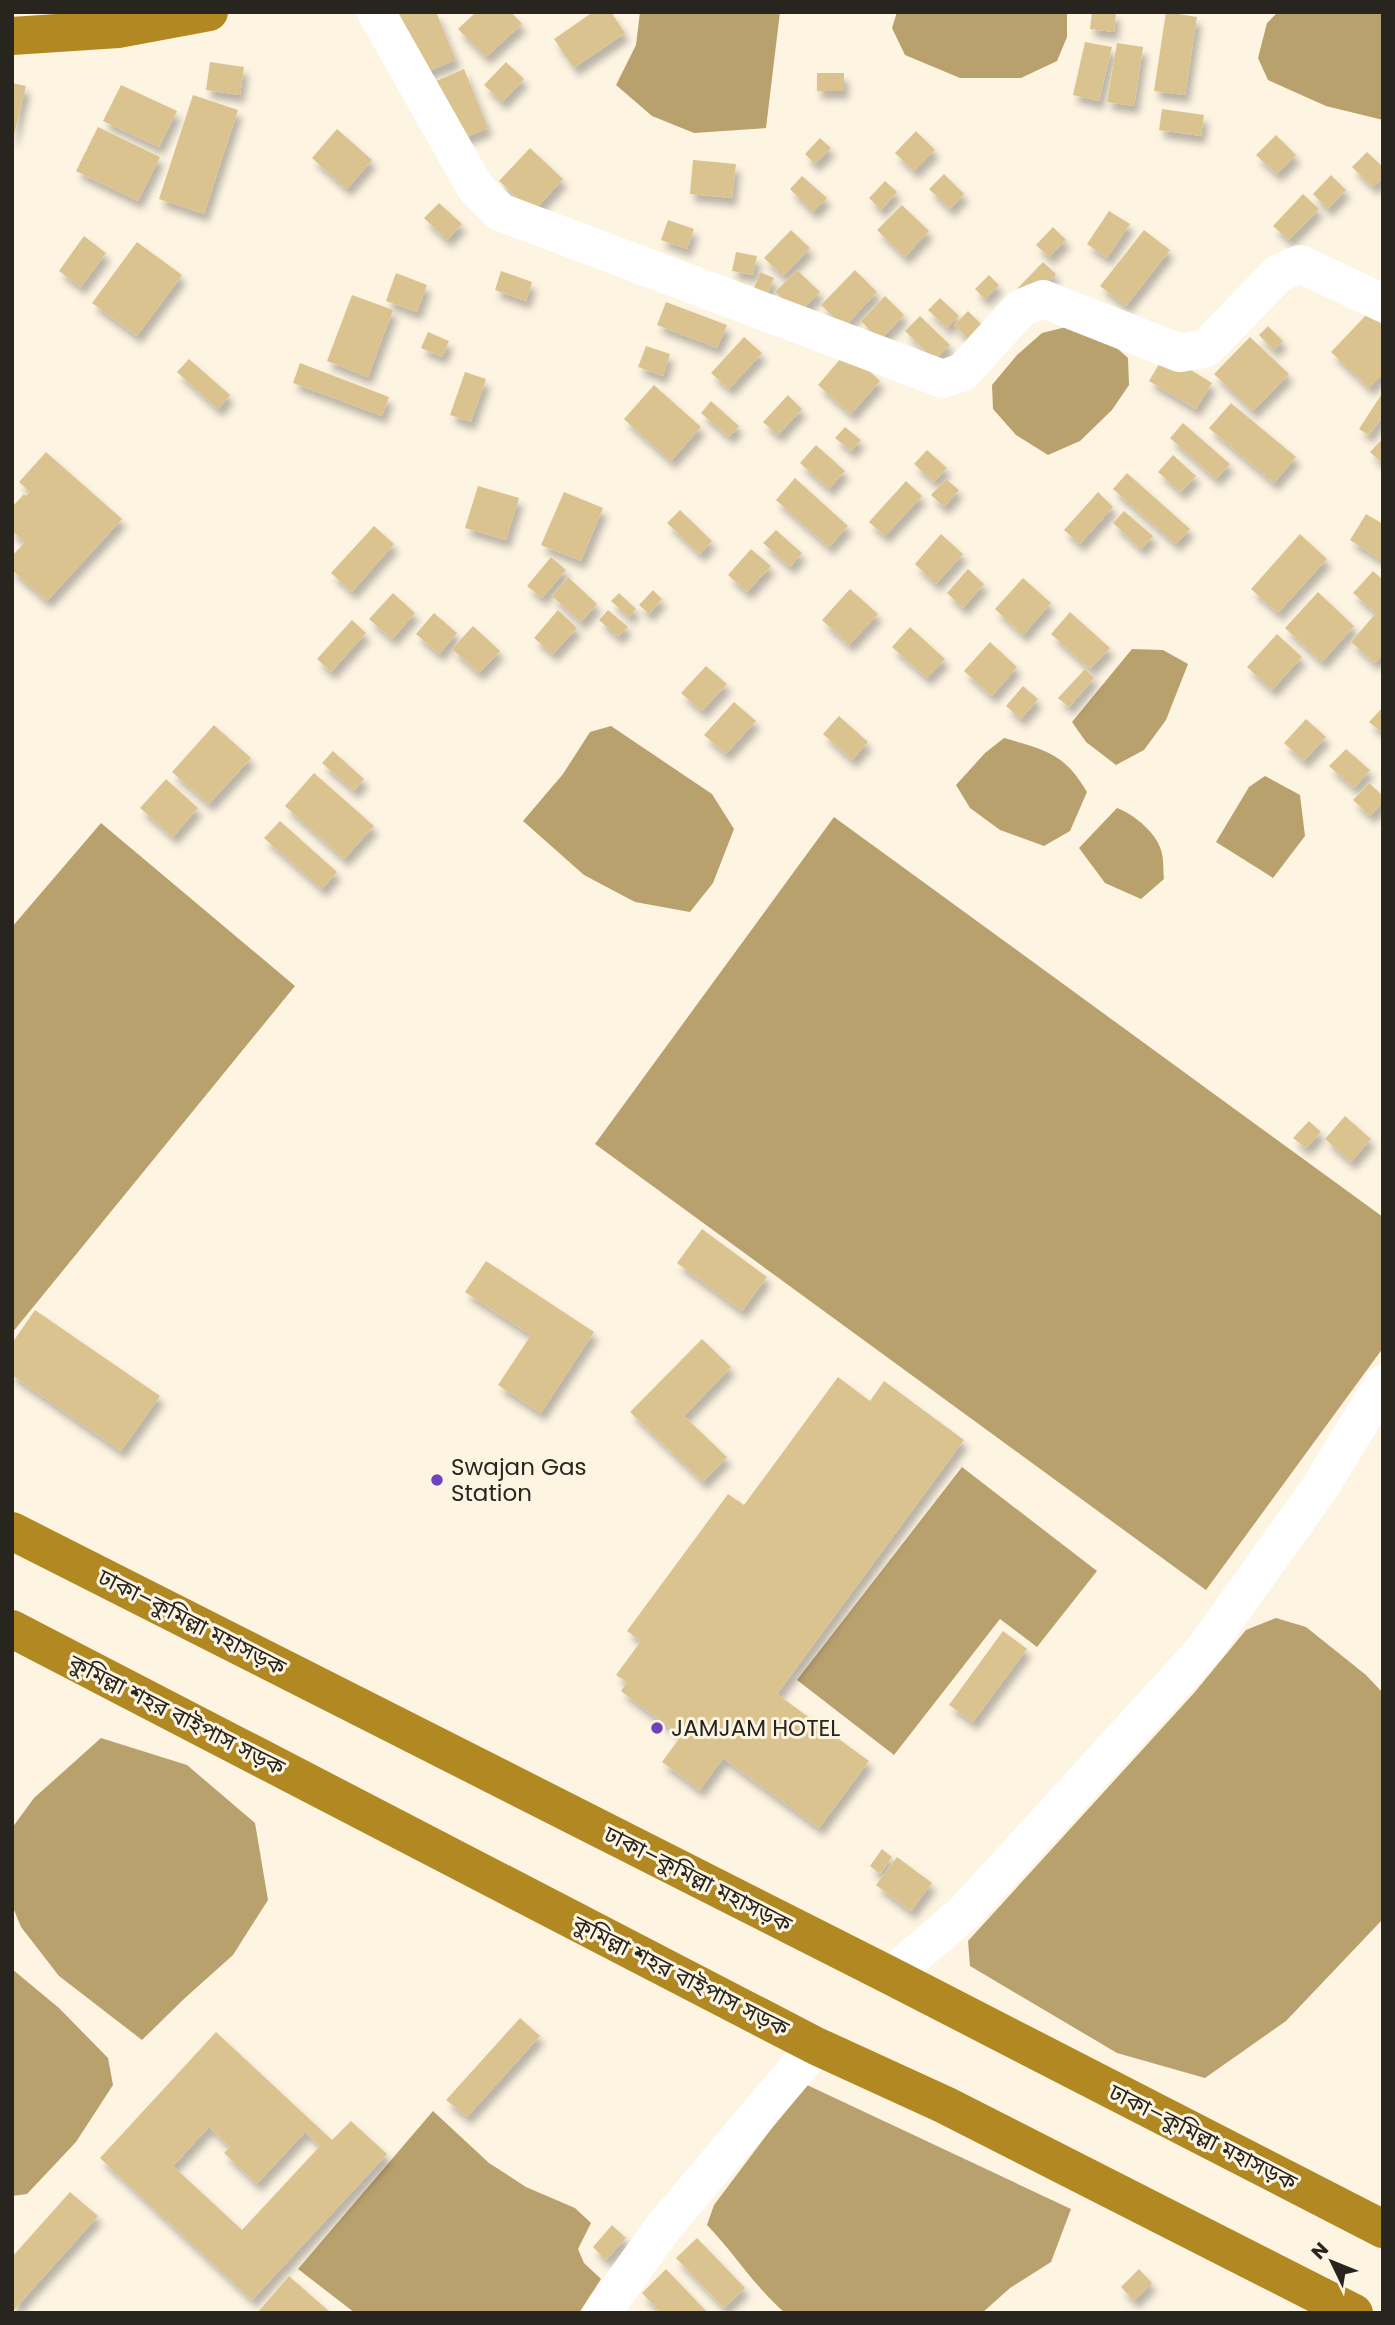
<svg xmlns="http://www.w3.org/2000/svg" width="1395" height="2325" viewBox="0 0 1395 2325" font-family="Poppins,'Noto Sans Bengali',sans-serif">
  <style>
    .water { fill: #b9a16e }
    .building { fill: #dbc38f; fill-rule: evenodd; filter: url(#shadow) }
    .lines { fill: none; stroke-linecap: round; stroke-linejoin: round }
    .minor { stroke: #fff; stroke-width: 38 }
    .highway { stroke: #b18821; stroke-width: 38 }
    .poi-dot { fill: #6e43bb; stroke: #fdf4e2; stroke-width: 2.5 }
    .labels { text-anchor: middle; stroke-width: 6; stroke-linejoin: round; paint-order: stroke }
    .poi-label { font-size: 23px; fill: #28251f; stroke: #fdf4e2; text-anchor: start }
    .street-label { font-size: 23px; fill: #28251f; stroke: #fdf4e2 }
  </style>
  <defs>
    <filter id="shadow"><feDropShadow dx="4.5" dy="8" stdDeviation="3.5" flood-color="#0004"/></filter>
  </defs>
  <rect width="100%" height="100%" fill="#fdf4e2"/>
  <path class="water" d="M640,12H780L766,128L694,133L652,116L616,85L636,45Z
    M897,12H1067V37L1057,61L1021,78H960L905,55L892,28Z
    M1278,12H1383V120L1326,106L1268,80L1258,58L1267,23Z
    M1070,326L1108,340L1128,358L1129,385L1112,410L1080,441L1048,455L1016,435L993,409L992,385L1017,355L1042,333Z
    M1132,649L1163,650L1188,664L1166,720L1144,750L1116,765L1086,742L1072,722Z
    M611,726L712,794L734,829L713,883L690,912L635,902L584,875L523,821L563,774L590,732Z
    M1004,738C1046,750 1064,753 1087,792L1070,831L1044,846L1000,830L970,808L956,785L985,753Z
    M1265,776L1300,795L1305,836L1273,878L1216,842L1249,787Z
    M1117,808C1133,814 1156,832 1161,850C1164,859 1163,870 1164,879L1141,899L1105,883L1079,848Z
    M834,817L1383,1217V1348L1206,1590L595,1144Z
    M101,823L295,986L12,1333V927Z
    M962,1467L1097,1571L1037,1647L1000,1619L894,1755L797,1680Z
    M1276,1618L1306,1627L1366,1675L1383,1693V1919L1286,2021L1205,2078L1117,2053L970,1966L968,1941L1194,1693L1246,1630Z
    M101,1738L187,1765L255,1823L268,1900L233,1955L185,1998L142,2040L59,1976L21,1927L12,1905V1828L34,1798Z
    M12,1969L59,2008L108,2058L113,2085L76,2142L27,2194L12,2196Z
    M805,2084L1071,2209L1051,2262L1010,2288L982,2313H785C755,2287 734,2253 707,2225L714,2205Z
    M433,2111L489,2163L526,2187L575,2208L591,2223L578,2249L584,2263L601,2279L579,2313H355L298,2269Z"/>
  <path class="building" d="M393,12H436L456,60L419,75Z
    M476,12H511L522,24L486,57L458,29Z
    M593,12H611L625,33L574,68L554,39Z
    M1092,12H1116L1114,32L1090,29Z
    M1166,12L1197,17L1185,95L1154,91Z
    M1085,42L1112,47L1099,101L1073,95Z
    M1117,43L1143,47L1134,106L1107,102Z
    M210,62L244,67L240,95L206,90Z
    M506,62L524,79L502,102L484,85Z
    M464,69L488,128L459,140L434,82Z
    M817,73H844V91H817Z
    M12,83L26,86L13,139H12Z
    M121,85L177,111L159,147L103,121Z
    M193,95L238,110L204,214L159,199Z
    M1162,109L1204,115L1201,136L1159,130Z
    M98,127L160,157L138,201L76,171Z
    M337,129L372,160L347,189L312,158Z
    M916,131L935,150L914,171L895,153Z
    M1276,135L1296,155L1277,174L1256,155Z
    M820,138L831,148L815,164L805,154Z
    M530,148L563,179L533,212L499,181Z
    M1367,152L1383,167V178L1373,187L1352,167Z
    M693,160L736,164L732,198L690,194Z
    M944,174L964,194L950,209L929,189Z
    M1331,175L1346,190L1328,209L1313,194Z
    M802,176L827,198L813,212L790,189Z
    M885,181L897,192L881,210L869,198Z
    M1303,194L1319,209L1289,240L1273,226Z
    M439,203L462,224L447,240L424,218Z
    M902,205L929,231L905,257L877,230Z
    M1109,211L1130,224L1107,258L1087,244Z
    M668,220L694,229L687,249L661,240Z
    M1053,227L1066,240L1049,257L1036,245Z
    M791,230L810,248L783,276L764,258Z
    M1144,230L1170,250L1126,306L1100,286Z
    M84,236L106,253L81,287L59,271Z
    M137,242L182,275L137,336L92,303Z
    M736,252L757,256L753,275L732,271Z
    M1043,262L1056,274L1029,302L1016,290Z
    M797,270L820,292L798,314L775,292Z
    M855,270L877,292L844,327L821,305Z
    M501,271L532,282L526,301L495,290Z
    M760,272L774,278L763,304L750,299Z
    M396,273L427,285L417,312L386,301Z
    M989,275L999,285L985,299L975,289Z
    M352,295L393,310L368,377L327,361Z
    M885,296L904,315L880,340L861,321Z
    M940,298L959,316L947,328L928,310Z
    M666,302L727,325L717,348L657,325Z
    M968,311L988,331L975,345L954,325Z
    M1369,312L1383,326V374L1369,388L1331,352Z
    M920,316L950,345L935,360L905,331Z
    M1268,326L1283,341L1274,350L1259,335Z
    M428,332L449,341L442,357L421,348Z
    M744,337L762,353L729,389L711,373Z
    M1250,337L1289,374L1253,411L1214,374Z
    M646,346L670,354L663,376L638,367Z
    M847,351L880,381L851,414L818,385Z
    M1165,354L1212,383L1196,409L1149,381Z
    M189,359L230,395L218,409L177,372Z
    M300,363L389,397L382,416L293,383Z
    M465,372L486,379L471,422L450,415Z
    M654,385L701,427L671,461L624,419Z
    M1383,392V415L1369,435L1359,429Z
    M788,395L802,409L778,435L763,422Z
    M711,401L739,426L729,437L701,413Z
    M1231,403L1296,457L1274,483L1209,428Z
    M1183,423L1230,464L1216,479L1170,438Z
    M845,427L861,440L851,451L835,438Z
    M1383,438V464L1370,452Z
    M816,445L845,471L829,489L800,463Z
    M927,450L947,468L934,482L914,464Z
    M46,452L122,519L47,601L12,570V556L25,542L12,531V507L24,494L26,496L30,492L19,482Z
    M1173,455L1196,476L1181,492L1158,472Z
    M1127,473L1190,529L1176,544L1113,489Z
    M795,478L848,526L829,547L776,500Z
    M946,479L959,490L944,507L931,495Z
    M906,481L922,496L885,536L869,522Z
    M478,486L519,498L506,540L465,528Z
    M564,492L603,508L581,561L541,545Z
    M1098,492L1113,507L1080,544L1064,530Z
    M680,510L712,541L700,554L667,523Z
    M1124,511L1153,536L1141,549L1113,523Z
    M1366,514L1383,524V561L1350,540Z
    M374,526L394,544L352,592L331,573Z
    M776,530L802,553L790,567L763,543Z
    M941,534L963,554L936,584L915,564Z
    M1300,534L1327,559L1278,613L1251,589Z
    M751,549L771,566L747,592L728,575Z
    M551,557L566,570L542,598L527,586Z
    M968,569L984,584L963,608L947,593Z
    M1373,571L1383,580V655L1375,663L1351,642L1376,613L1353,593Z
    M568,577L597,604L581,622L552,596Z
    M1023,578L1051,603L1023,635L995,609Z
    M850,589L878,614L849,645L822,620Z
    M653,590L662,599L649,614L639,605Z
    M1318,592L1354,626L1322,662L1285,628Z
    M393,593L415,613L392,639L369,619Z
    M619,593L636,609L629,617L611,601Z
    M558,610L577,628L553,654L534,638Z
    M608,610L628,627L618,637L599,620Z
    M1070,612L1110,648L1090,669L1051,634Z
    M434,613L457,633L439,654L416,634Z
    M352,620L366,633L331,672L317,659Z
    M473,626L500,651L479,673L452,649Z
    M910,627L945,659L927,678L892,647Z
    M1277,634L1302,657L1272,690L1247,667Z
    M990,642L1017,667L992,696L964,671Z
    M706,666L727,684L702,711L681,693Z
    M1085,669L1094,678L1069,707L1058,698Z
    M1023,686L1038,699L1021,719L1006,706Z
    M734,702L756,721L726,754L704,735Z
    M1383,707V733L1369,722Z
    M839,716L868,742L852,760L823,734Z
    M1306,719L1326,737L1304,761L1284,743Z
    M214,725L251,758L209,804L172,772Z
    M1346,749L1370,770L1354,788L1329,766Z
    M333,751L364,779L354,791L322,763Z
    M314,773L374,826L344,859L285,806Z
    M166,779L198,808L173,837L140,808Z
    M1369,783L1383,796V803L1370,816L1353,800Z
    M280,821L337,872L322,889L264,838Z
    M1345,1116L1371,1139L1351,1162L1325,1139Z
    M1309,1121L1321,1132L1306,1148L1293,1138Z
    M702,1229L767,1277L742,1311L677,1263Z
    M486,1261L594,1332L541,1413L498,1385L531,1335L465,1292Z
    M35,1310L160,1396L121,1451L12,1375V1343Z
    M702,1339L731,1367L684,1416L727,1457L703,1482L630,1412Z
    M838,1377L870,1401L884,1381L964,1440L777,1694L869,1761L819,1828L723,1758L700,1790L662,1762L681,1736L621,1691L627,1682L616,1675L641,1641L627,1631L728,1494L744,1505Z
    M1003,1631L1027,1649L973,1722L949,1705Z
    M882,1849L892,1857L880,1874L870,1866Z
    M897,1857L932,1883L911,1911L876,1885Z
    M520,2018L540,2036L467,2117L446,2100Z
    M216,2032L332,2140L351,2121L387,2154L252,2300L100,2158ZM209,2127L230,2147L224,2153L257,2184L305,2132L320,2146L242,2230L173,2166Z
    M70,2192L98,2216L12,2312V2257Z
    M612,2225L626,2238L606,2260L593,2247Z
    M697,2238L745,2288L724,2308L676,2258Z
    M666,2269L708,2313H661L642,2293Z
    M1139,2269L1152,2283L1134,2301L1121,2287Z
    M289,2276L331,2313H257Z"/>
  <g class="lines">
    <path class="minor" d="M376,12L475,187L500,212L943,379L963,372L1021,308L1043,299L1180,353L1206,348L1279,273L1300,264L1383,303
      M891,1976L965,1912L1203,1651L1319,1489L1383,1384
      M602,2313L662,2229L816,2046"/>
    <path class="highway" d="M12,36L118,29L209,12
      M12,1531L891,1976L1383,2229
      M12,1629L816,2046L945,2105L1354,2313"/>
  </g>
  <g class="poi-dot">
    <circle cx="437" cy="1480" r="7"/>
    <circle cx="657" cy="1728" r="7"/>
  </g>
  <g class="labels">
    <g class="poi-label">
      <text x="451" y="1475">Swajan Gas<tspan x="451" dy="26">Station</tspan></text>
      <text x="671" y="1736">JAMJAM HOTEL</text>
    </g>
    <g class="street-label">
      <text transform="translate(192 1622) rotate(27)" y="8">ঢাকা–কুমিল্লা মহাসড়ক</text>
      <text transform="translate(177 1715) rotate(27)" y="8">কুমিল্লা শহর বাইপাস সড়ক</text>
      <text transform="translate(698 1879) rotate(27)" y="8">ঢাকা–কুমিল্লা মহাসড়ক</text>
      <text transform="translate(681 1976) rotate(27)" y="8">কুমিল্লা শহর বাইপাস সড়ক</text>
      <text transform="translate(1203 2137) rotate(27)" y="8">ঢাকা–কুমিল্লা মহাসড়ক</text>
    </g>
  </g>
  <rect width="1395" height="2325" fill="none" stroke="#28251f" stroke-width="28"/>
  <g transform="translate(1332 2262) rotate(313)" stroke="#fdf4e2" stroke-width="5" paint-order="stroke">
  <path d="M0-5L12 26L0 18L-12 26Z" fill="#28251f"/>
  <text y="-10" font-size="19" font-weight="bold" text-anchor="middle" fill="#28251f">N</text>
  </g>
</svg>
